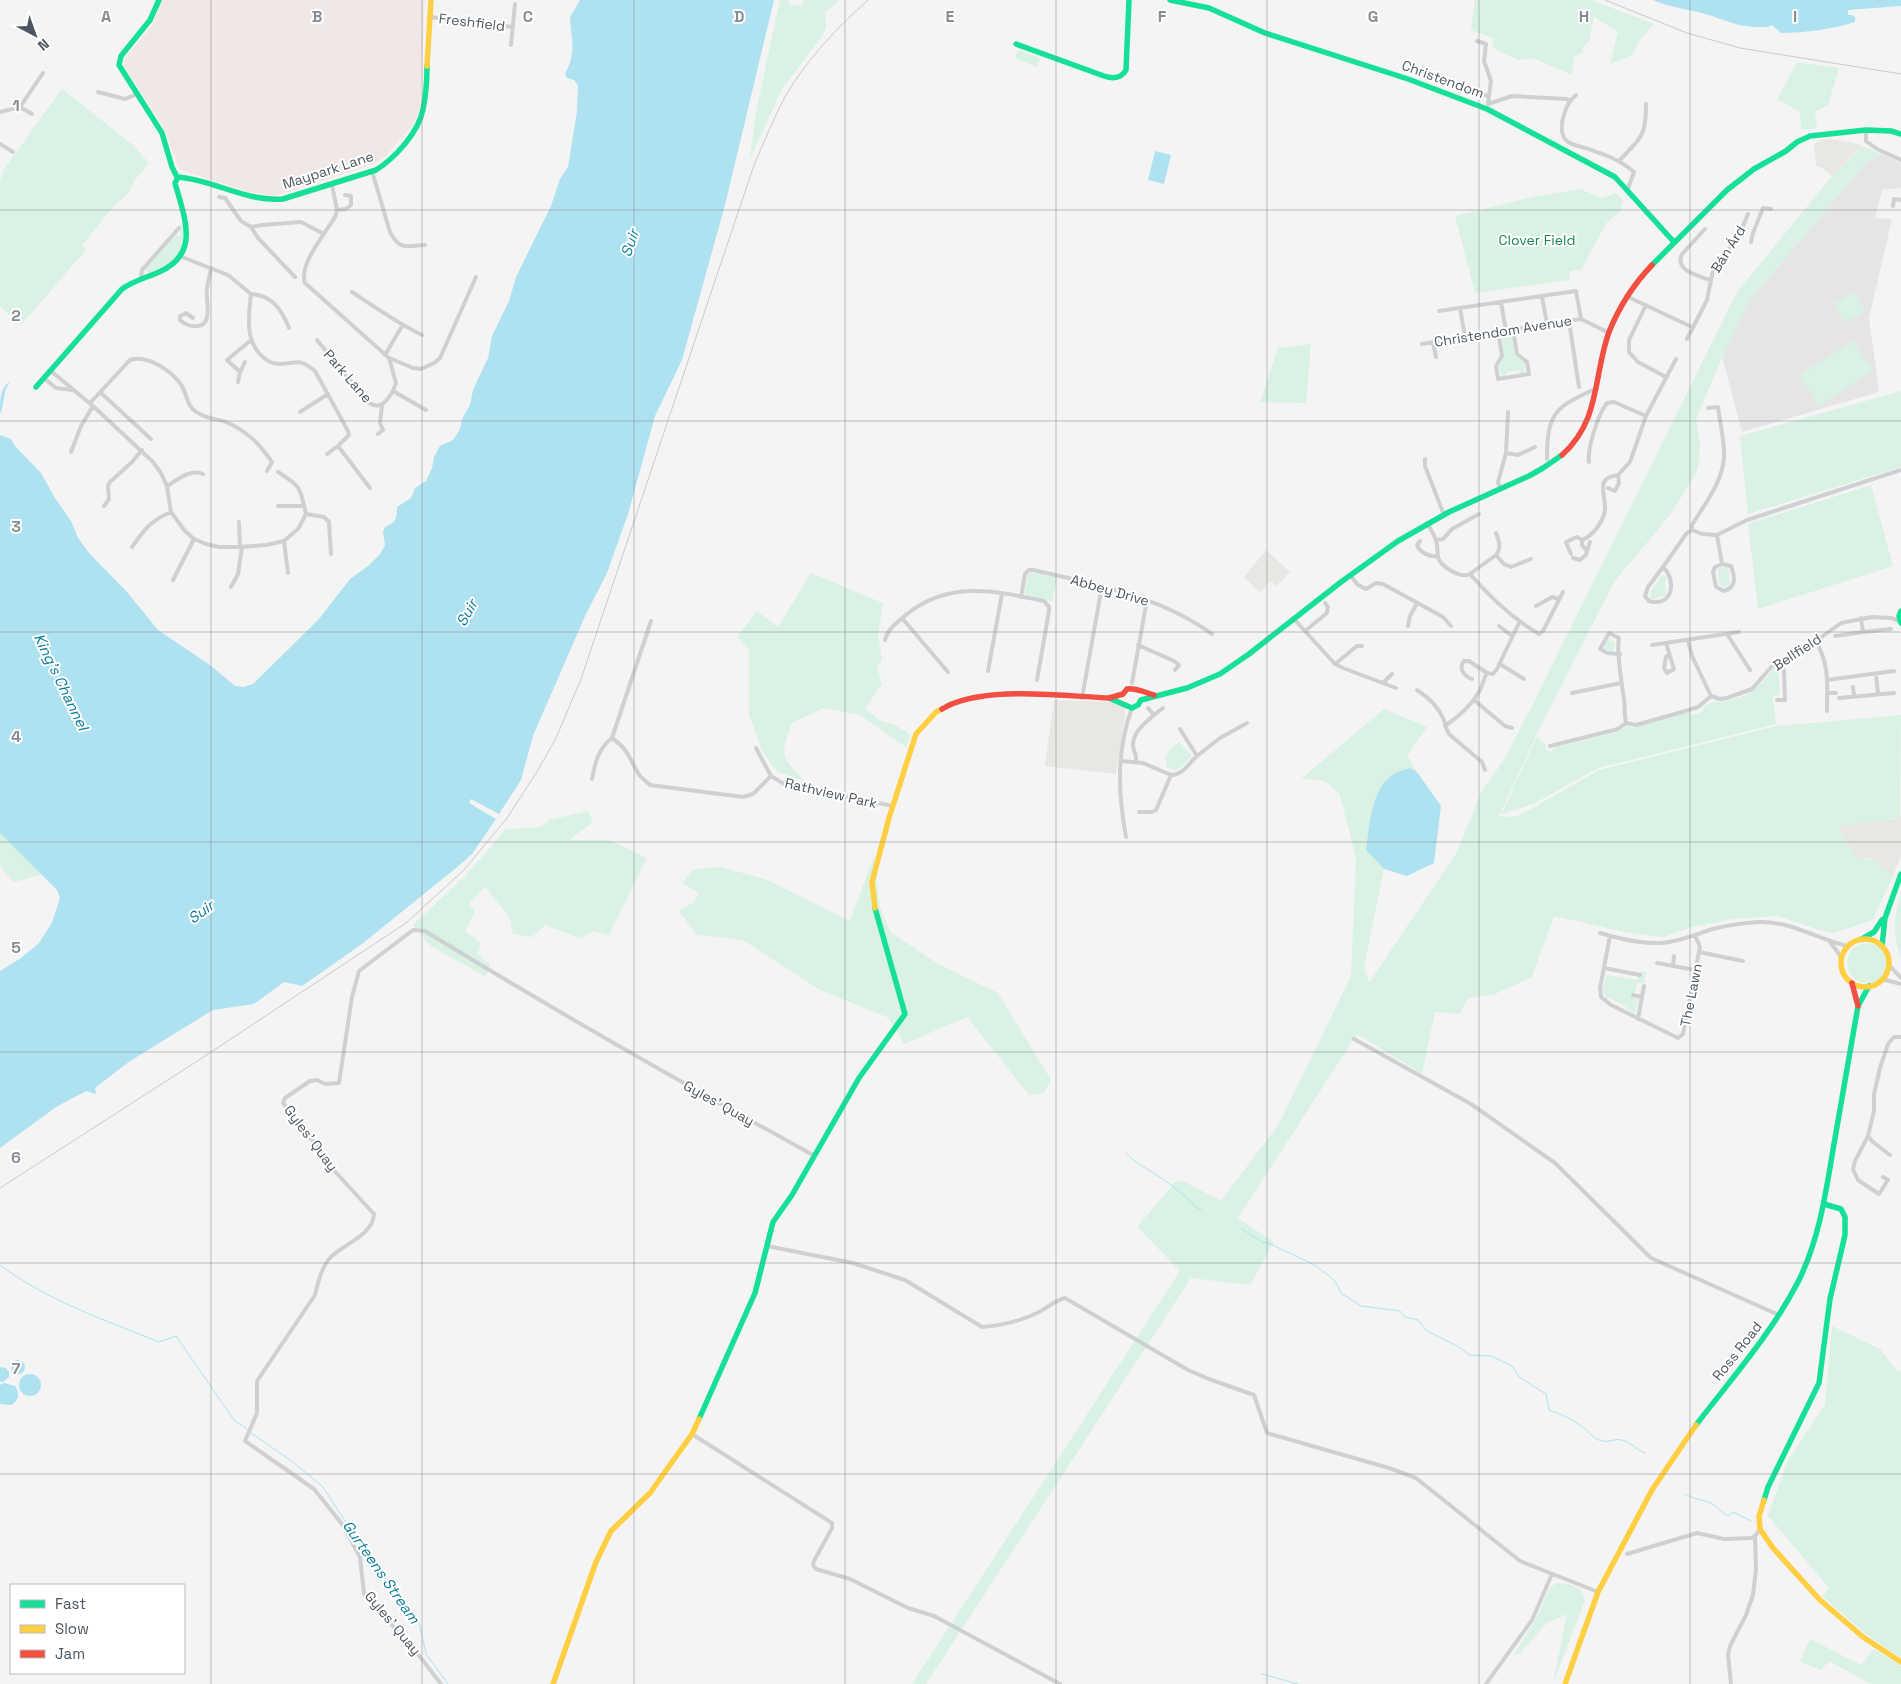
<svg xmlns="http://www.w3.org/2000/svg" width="1901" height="1684" viewBox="0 0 1901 1684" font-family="'Space Grotesk',sans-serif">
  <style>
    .commercial { fill: #e8e7e3 }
    .education { fill: #e6e5e6 }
    .medical { fill: #f1e7e6 }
    .green { fill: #d9f2e3 }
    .water { fill: #aee2f0 }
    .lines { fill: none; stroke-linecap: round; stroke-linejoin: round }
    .stream { stroke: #aee2f0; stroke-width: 1 }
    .street { stroke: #ced0d2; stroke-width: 4 }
    .fast { stroke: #16e098; stroke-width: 5.5 }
    .slow { stroke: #ffcf43; stroke-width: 5.5 }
    .jam { stroke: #f24e42; stroke-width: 5.5 }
    .rail { stroke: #c9cacc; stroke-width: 1 }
    .grid { fill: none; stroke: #868d94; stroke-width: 1; stroke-opacity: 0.55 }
    .labels { text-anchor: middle; stroke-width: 4; stroke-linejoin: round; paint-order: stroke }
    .street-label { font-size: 14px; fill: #4a5661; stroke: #fff }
    .park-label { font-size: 14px; fill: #17864f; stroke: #fff }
    .water-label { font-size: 15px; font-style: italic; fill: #0c7c9b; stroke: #fff }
    .grid-label { font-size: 16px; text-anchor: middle; font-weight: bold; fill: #868d94; stroke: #fff; stroke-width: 4; stroke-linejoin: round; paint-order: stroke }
  </style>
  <rect width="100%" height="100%" fill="#f4f4f4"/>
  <path class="commercial" d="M1822,139L1838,140L1862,145L1832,176L1821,167L1816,166L1814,144Z
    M1266,550L1290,572L1277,586L1271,581L1260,593L1244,577Z
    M1054,700L1116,702L1125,707V715L1116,774L1045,766Z
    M1901,816V855L1893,876L1874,860L1866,858L1857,860L1838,827L1876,820L1877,822L1894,819Z"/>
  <path class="education" d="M1882,154L1901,163V188L1882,190L1875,218L1892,219L1869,318L1879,392L1742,432L1722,357L1750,300L1865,164Z"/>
  <path class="medical" d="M162,0H425L420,106L413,125L387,155L374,164L279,195H266L241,190L179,169L163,126L123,65L127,56L153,24Z"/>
  <path class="green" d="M780,0H788L790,4L799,6L805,0H838V2L825,12L826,27L823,35L782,89L750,159L756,112Z
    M1475,0H1591L1654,24L1639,41L1632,55L1610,64L1618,32L1594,17L1589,41L1583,47V52L1574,57L1572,75L1533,58L1518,60L1493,48V38L1471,30Z
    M1018,50L1040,58L1037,67L1015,58Z
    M1797,62L1839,68L1828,105L1815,112L1817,128L1802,130L1799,111L1777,99Z
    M62,89L133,145L149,163L134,181L130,192L114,206L82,245L86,250L21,325L0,307V179L3,175L2,172Z
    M1862,146L1882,154L1865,164L1750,300L1722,357L1696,420L1700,445L1699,463L1696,473L1670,515L1614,582L1536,736L1499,816L1509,817L1520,815L1599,770L1777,726L1901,715L1900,817L1877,822L1876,820L1838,828L1857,860C1875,855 1880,865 1893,876L1873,920L1834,933L1819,930L1778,916L1732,919L1689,928L1663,937L1629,933L1554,916L1532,977L1495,994L1468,998L1460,1014L1435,1012L1422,1074L1357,1034L1238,1218L1274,1242L1250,1285L1191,1278L926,1684H912L1180,1271L1137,1227L1177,1180L1185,1182L1221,1201L1279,1124L1351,976L1356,859L1348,826L1339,793L1323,780L1301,779L1384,709L1427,727L1407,756L1417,772L1410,768L1366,850L1384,869L1364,968L1369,983L1457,852L1482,790L1504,760L1533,704L1737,292L1832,176Z
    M1580,189L1602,198L1616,193L1623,201L1620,212L1607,222L1581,270L1570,271L1569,280L1475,293L1455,216L1533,197Z
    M183,222C186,252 180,263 150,273L144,270L177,234L179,237L181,235L179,232L181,229L179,226Z
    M1854,292L1865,311L1845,323L1834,304Z
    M1512,336L1515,356L1525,363L1524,373H1520L1519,370L1506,372L1507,376H1503L1500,373L1499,366L1504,357L1501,338Z
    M1853,341L1873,371L1819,406L1799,375Z
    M1311,344L1306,403L1260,402L1278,348Z
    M1901,391V467L1748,514L1740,436Z
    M1871,485L1893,566L1758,609L1748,524Z
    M1726,567L1728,568L1730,583L1725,587L1721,586L1719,583L1718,568Z
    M1031,572L1057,578L1052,601L1028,596L1024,593L1028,575Z
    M811,573L883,603L878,635L882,660L877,666L882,684L865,709L881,721L895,725L911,735L906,747L860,715L823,708L792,723C780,756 780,756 805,781L777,772L762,751L749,714V649L737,637L757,611L778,627Z
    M1661,575L1666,576L1667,579L1665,582L1666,595L1653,599L1650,597C1650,589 1658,583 1661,575Z
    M1608,639L1615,642L1614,651L1605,650L1604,645Z
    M1776,666L1780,667L1778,670L1780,695L1773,696L1776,724L1598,768L1535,803L1501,815L1537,737L1546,745V750L1551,752L1556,747L1620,731L1627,726L1633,728L1690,712L1691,715L1702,712L1704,709L1703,707C1713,700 1714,703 1725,701C1751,697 1760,686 1776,666Z
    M1179,742L1192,756L1181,767L1174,770L1166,767L1167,762L1164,760L1171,748Z
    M588,811L593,822L569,840H609L647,858L609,935L593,931L582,939L545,925L532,937L513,934L510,918L485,887L469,903L475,912L465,931L481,943L478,954L490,965L486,977L431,946L413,925L467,874L506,829L541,827L549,820Z
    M0,833L42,875L14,882L0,867Z
    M874,856L880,907L890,932L938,964L998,993L1051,1080L1043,1094L1029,1095L967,1017L904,1044L889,1018L820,990L743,940L697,935L679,911L694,902L699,893L682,883L694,869L721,867L765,879L850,921Z
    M1901,893V958C1892,935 1894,915 1901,893Z
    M1847 963a20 20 0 1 1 40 0a20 20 0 1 1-40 0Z
    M1640,971L1646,972L1644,984L1637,983L1635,992L1631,994V996L1638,1000L1635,1014L1628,1010L1625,1006L1609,998L1607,999L1602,990L1607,975L1637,980Z
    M1832,1326L1880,1349L1896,1370L1901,1372V1658L1867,1635L1822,1596L1829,1588L1768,1516L1788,1460L1825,1405Z
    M1556,1583C1567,1582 1584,1587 1585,1600L1553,1684L1567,1614L1547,1623L1520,1653L1513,1656L1537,1617L1550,1588Z
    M1810,1639L1861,1665L1874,1649L1901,1666V1684H1871L1829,1661L1821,1670L1800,1662Z"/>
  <path class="water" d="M580,0H774L725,205L682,360L655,416L628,514L607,573L585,616L533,736L521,780L499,814L471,799L469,803L496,819L472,854L456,868L362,944L302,986L284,982L254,1004L213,1010L130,1061L95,1088L96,1094L86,1091L56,1107L0,1148V971L21,958L39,943L52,923L60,898L57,890L0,833V435L11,439L15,446L41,473L55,498L71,521L78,538L89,553L127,592L158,630L210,665L235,686L243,687L253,684L319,619L350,579L368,566L380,554L385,545L383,532L385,527C396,523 397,518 397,507L411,498L415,488L426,481L432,468L434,457L440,446L453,440L460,429L462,419L470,405L473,390L488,358L492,336L509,301L516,277L551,206L560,179L568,167L577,111L578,85L574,80L567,78L565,74C577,51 571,40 570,17Z
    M1653,0H1901V6L1848,10V15H1852L1855,17V22C1832,29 1806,33 1781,33L1772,25C1768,28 1766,27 1761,27C1739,27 1730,22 1709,15C1690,9 1671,8 1653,0Z
    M1155,151L1171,155L1164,184L1148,180Z
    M10,382C2,394 5,403 0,414C0,401 0,387 10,382Z
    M1410,768L1417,772L1441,806L1434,863L1407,876L1384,869L1366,850C1370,825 1370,789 1395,773C1399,771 1405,770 1410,768Z
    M11 1367a7 7 0 1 1 14 0a7 7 0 1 1-14 0Z
    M0,1367L6,1368L9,1372V1377L3,1382L0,1381Z
    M19 1385a11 11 0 1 1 22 0a11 11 0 1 1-22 0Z
    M4,1383L15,1386C20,1393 19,1401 11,1405L0,1404V1385Z"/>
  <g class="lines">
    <path class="stream" d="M1126,1153C1136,1163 1147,1169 1158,1176C1174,1185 1187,1200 1202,1211
      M1242,1229L1262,1242L1268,1243L1313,1264L1328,1275L1335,1281L1341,1293L1361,1306L1400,1311L1405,1317L1418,1320L1427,1331L1461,1348L1469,1355L1491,1356L1512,1366L1519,1377L1546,1394L1549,1410C1562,1414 1573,1420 1584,1428C1589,1432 1593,1438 1599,1440C1607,1444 1614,1438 1622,1440C1631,1442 1636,1450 1645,1453
      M0,1265C48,1301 105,1320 159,1342L176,1336L234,1420L247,1429
      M251,1433L293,1462L323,1487L366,1553L419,1622L426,1654L448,1684
      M1685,1494C1695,1499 1698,1499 1708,1502C1715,1504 1721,1512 1728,1516L1733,1512L1751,1521
      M1262,1674L1298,1684"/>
    <path class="street" d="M430,17L513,27
      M1477,41L1486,44L1484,61L1491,81L1488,104
      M511,45L515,4
      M1466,91L1489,96
      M98,92L125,99L137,94
      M1576,95C1570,100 1566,107 1564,115C1561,123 1560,135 1567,141C1571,145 1579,146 1585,148C1603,154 1619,159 1634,172L1627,191
      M1488,104L1512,96L1567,99L1570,101
      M20,107L32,114
      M0,112L20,107L43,73
      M1866,130V141L1877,149L1901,160
      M0,144L13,152
      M1619,161C1641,137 1646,138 1646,104
      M372,171L390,232C400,251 406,246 425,245
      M332,185L337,210L336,215C327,232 298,264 305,283L389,358L413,368L421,369L434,363L440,358L476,277
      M219,197L225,198L241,221L251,227L258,238L295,277
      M1893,206L1894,199L1901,200
      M337,210L346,209L351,205V196L345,195
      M251,227L262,225L301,222L324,234
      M1705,229L1682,254C1674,271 1699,276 1710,280
      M1751,242L1753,233L1763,208L1771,209
      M182,257L228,275L251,294C249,315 245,337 259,353C265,360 271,364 279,364C298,364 298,357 315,371L348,431L349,435L338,446L370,488
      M141,278L142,270L179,228
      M352,292C375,307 397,323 422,335
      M251,294C272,295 282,310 289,328
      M1626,296L1692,327
      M1542,297L1547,324
      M1501,302L1506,331
      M1646,305L1629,340V352L1638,362L1666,377
      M1460,308L1465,337
      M1439,311L1576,291L1581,319
      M193,318L186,313L180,316V320C184,324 191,327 198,326C214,324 205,299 207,288C208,281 210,275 211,268
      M1569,321L1579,387
      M1498,332L1502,356L1496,366L1498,379L1529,374L1527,362L1517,354L1513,329
      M1687,339L1707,300L1713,270L1739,236L1748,214
      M317,340L369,403C381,410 387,401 393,391
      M1433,342L1436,357
      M1422,344L1581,319L1609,333
      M385,355L402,326
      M389,358L396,383L393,391L426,410
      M51,371L93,406L153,462L161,473L167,486L171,512L185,531L194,539L206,544L219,547H240L266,545L284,541L298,529L306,514
      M240,372L245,362
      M44,378L56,388L73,390
      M238,382L240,372L227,360L250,341
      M100,392L151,439
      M90,403L130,360C148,354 173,372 182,386C188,397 186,407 200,414C208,419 218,419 226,422C247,431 260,444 272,462L267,471
      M300,412L328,394
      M378,434L383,430L380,423L382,405
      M71,452L81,426L93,406
      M1506,453L1518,455L1535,447
      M327,454L338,446
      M1425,459V466L1444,515
      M1547,459C1547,411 1556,407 1597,388
      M1589,462C1587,449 1598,414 1607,403L1614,402L1646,416
      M278,472C302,487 300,488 306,514L324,517L329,522L331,554
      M167,486C177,480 191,468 203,474
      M1608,488L1615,491L1619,483L1618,475
      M1501,489L1498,482L1506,453L1508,412
      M104,506L109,499L108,486L110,482L132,462L142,450
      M278,506H304
      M239,522L240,547
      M1427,523C1430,529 1435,535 1436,541C1438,546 1437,552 1438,557C1440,566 1460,579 1470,574C1489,596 1513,619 1539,634L1543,631L1563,592
      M1692,530L1702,534L1717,535L1747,520L1901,470
      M1717,535L1722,564L1731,566C1735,577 1737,587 1724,591L1716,587L1713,572L1715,567L1722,564
      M1436,540L1443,539L1452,529L1479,514
      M284,541L288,573
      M1420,541L1417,545C1420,553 1430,557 1437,556
      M132,547C145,529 150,521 171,512
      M1587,551L1590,542
      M1571,554L1566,542L1577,537L1582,540
      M1496,555L1504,564L1511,567L1531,559
      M1573,558L1580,560L1586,555L1587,551L1582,545V540C1593,536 1604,521 1605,509C1606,493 1594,478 1618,475L1630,462L1646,416L1676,359
      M1663,567L1648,587L1645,596L1649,601C1673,608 1677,580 1663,567L1686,534L1692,530V525C1704,505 1722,483 1724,458C1725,442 1720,424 1718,407L1708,408
      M1470,574L1496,555C1502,547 1499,541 1496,533
      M1350,575L1358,585L1366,589L1376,583L1383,584L1443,617L1451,626
      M173,580L194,539
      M231,587L238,574L242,547
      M1021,597L1025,574L1029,570H1033C1094,584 1160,596 1212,634
      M1536,606L1552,597L1559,599
      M902,618L948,672
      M1294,619L1335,664L1343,668L1396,688
      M1408,626L1410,616L1417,603
      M1499,626L1512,636
      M1305,631L1327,613L1328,607L1325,603
      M1863,632L1891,629
      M1727,634L1750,670
      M1835,636L1863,632L1861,618
      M885,640C888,628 898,622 907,614C950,580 995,591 1044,601L1049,607V611L1037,680
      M1688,640L1692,656L1711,696
      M1816,641C1830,667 1827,683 1827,711
      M1666,643L1674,669L1667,673L1664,668L1666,657L1669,655
      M1138,645L1174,661L1179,665L1175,670
      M1652,645L1739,632
      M1620,654L1607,653L1600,649L1609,633L1619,638C1616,652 1622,684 1624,699C1625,707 1624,714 1626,723
      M1778,661L1784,671L1785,700
      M1335,664L1357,646H1362
      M1500,664L1524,679
      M988,671L1002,594
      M1876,674L1878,694
      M1472,679C1464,676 1458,669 1464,661H1469L1487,673
      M1827,680L1894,671
      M1132,683L1147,600
      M1383,683L1392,674
      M1853,687L1854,696
      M1417,690C1428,697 1439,708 1444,720C1446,726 1446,730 1450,735L1482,762L1485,770
      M1572,693L1621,683
      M1827,693H1836
      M1711,696L1720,699L1727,698L1752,689L1773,665L1816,641L1841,623L1872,617L1891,618L1900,621
      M1082,698L1102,586
      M1839,698L1894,693
      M1474,700L1505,726L1512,728
      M1777,700H1785
      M1148,708L1154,715
      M1445,726C1458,717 1471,706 1479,692C1483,686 1483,679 1487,673L1493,674L1497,669L1520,621
      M612,738L651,621
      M1550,746L1618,729L1626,723L1636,725L1682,712L1698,707L1711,696
      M756,748L771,776L784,784L893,806
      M1197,756L1220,738L1247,723
      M1121,761L1143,763L1171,775
      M1136,762C1137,756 1134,752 1133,746C1132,730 1152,717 1163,708
      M1171,775C1183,775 1189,763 1197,756L1180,729
      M592,779C595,763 598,749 612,738C629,750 629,758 638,773C641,778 646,781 650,785L743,797L753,794L771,776
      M1139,812H1152L1156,810L1171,775
      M1126,837C1118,793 1116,751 1132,708
      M1600,933C1620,939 1640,944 1661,943C1679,942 1696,934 1713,929C1728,925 1744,923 1759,922C1791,921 1817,939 1847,946
      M1610,936L1600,988L1601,997L1611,1005L1678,1038L1683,1034L1699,952L1700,947L1695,935
      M1830,942L1842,958
      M1699,952L1743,961
      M1657,963L1695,970
      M1673,965L1674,956
      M1889,965L1901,978
      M1604,968L1640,975
      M1882,979L1901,984
      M1633,995L1642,997
      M1638,1019L1644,986
      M1354,1039L1471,1104L1555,1163L1651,1258L1779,1315
      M1868,1136L1873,1142L1890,1155
      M1883,1177L1888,1180L1879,1194L1858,1180L1853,1169L1855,1161L1868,1136L1874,1111V1094L1880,1068L1888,1044L1894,1037H1901
      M767,1246L853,1263L905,1280L982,1327C999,1326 1021,1321 1037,1313C1046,1309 1055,1300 1065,1298L1188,1370L1209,1379L1254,1395L1267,1433L1389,1468L1416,1478L1520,1561L1598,1592
      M692,1434L832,1523V1528L814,1561L813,1565L816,1569L850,1579L908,1608L934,1616L1060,1684
      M1627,1554L1697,1533L1724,1539L1751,1538L1755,1536
      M441,1684L417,1653L364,1594L360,1557L342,1524L314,1489L245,1441L257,1413V1381L315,1295C318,1283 321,1269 329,1259C342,1244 373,1236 374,1214L329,1165L327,1159L283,1103L285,1098L310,1081L317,1080L325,1084L339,1083L352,997L359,971L413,930L425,931C552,1009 682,1083 813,1155
      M1486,1684L1532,1620L1552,1574
      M1731,1684L1728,1655L1730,1646L1746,1615L1753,1595L1756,1569L1755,1536L1760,1529"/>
    <path class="fast" d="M159,0L150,20L121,56L119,65L162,133L172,167L177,177
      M1170,0L1209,8L1265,33L1408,79L1487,109L1615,177L1674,242
      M1016,44L1104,76C1113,79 1121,79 1126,70L1129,0
      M1652,265L1727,190L1754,169L1786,151L1797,142L1810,136L1866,130L1891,131L1901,134
      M36,387L122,289C133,281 145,278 157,273C201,255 185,219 175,183L178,177C214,180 246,202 283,199L376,170C395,158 419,132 423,109C426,95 427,80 427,66
      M1901,611L1899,616L1901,623
      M1109,698L1132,708L1138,705L1141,700L1187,688L1220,674L1249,654L1341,582L1398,541L1449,512L1529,476L1543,468L1562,455
      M1862,939L1874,932L1882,920
      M1882,946L1885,918L1901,874
      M699,1419L755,1293L773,1222L792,1195L859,1078L905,1014L875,908
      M1696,1425C1732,1378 1772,1333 1799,1280C1820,1237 1826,1191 1834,1144C1842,1098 1850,1052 1858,1006L1869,986
      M1764,1500L1768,1487L1819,1383L1830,1299L1845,1235V1217L1841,1209L1824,1204"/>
    <path class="slow" d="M427,66L431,0
      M875,908L872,882L889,818L916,734L936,712L942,709
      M1841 963a24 24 0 1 1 48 0a24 24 0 1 1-48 0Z
      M1764,1500L1759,1516L1760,1529L1773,1548L1820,1600L1863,1637L1901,1662
      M553,1684L596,1562L611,1531L650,1493L692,1434L699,1419
      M1565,1684L1598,1592L1652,1490L1696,1425"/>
    <path class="jam" d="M1562,455C1601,420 1593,376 1609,332C1619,307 1633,285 1652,265
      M942,709C982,685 1062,696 1109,698L1123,694L1127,689C1135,687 1146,693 1154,695
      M1852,983L1858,1006"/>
    <path class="rail" d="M1605,0L1687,33L1740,48L1901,74
      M0,1188L202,1058L406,923L464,870L507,818L538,770L556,738L581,679L754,165C764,142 774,117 786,95C808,58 837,28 868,0"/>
  </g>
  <path class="grid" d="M211,0V1684M422,0V1684M634,0V1684M845,0V1684M1056,0V1684M1267,0V1684M1479,0V1684M1690,0V1684M0,210H1901M0,421H1901M0,632H1901M0,842H1901M0,1052H1901M0,1263H1901M0,1474H1901"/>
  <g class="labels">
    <g class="street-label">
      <text transform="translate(472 22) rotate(7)" y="5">Freshfield</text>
      <text transform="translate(1443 79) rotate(20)" y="5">Christendom</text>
      <text transform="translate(328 170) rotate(-18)" y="5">Maypark Lane</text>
      <text transform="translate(1728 249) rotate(-58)" y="5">Bán Árd</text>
      <text transform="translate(1503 331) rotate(-9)" y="5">Christendom Avenue</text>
      <text transform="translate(348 376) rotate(49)" y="5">Park Lane</text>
      <text transform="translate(1110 590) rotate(16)" y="5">Abbey Drive</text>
      <text transform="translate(1797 652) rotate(-33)" y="5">Bellfield</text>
      <text transform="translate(831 793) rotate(13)" y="5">Rathview Park</text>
      <text transform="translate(1691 995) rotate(-79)" y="5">The Lawn</text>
      <text transform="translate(719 1103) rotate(29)" y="5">Gyles' Quay</text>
      <text transform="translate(311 1138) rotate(53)" y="5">Gyles' Quay</text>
      <text transform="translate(1737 1351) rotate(-52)" y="5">Ross Road</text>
      <text transform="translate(393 1623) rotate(50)" y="5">Gyles' Quay</text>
    </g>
    <g class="park-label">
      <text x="1537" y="245">Clover Field</text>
    </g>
    <g class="water-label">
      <text transform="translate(630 243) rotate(-71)" y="5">Suir</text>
      <text transform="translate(467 613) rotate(-61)" y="5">Suir</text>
      <text transform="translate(61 682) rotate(64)" y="5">King's Channel</text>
      <text transform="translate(201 912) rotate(-36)" y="5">Suir</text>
      <text transform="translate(381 1572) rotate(55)" y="5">Gurteens Stream</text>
    </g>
  </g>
  <g class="grid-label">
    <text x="106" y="22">A</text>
    <text x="317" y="22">B</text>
    <text x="528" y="22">C</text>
    <text x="739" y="22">D</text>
    <text x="950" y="22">E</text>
    <text x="1162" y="22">F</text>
    <text x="1373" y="22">G</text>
    <text x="1584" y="22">H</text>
    <text x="1795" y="22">I</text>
    <text x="16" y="111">1</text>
    <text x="16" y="321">2</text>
    <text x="16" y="532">3</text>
    <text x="16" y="742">4</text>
    <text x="16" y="953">5</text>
    <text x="16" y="1163">6</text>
    <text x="16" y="1374">7</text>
  </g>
  <rect x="10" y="1584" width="175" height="90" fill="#ffffff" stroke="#b7bbc0"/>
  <rect x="20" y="1600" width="25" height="8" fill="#16e098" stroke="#b7bbc0"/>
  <text x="55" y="1609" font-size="15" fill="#4a5661">Fast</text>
  <rect x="20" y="1625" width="25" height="8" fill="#ffcf43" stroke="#b7bbc0"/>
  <text x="55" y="1634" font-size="15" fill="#4a5661">Slow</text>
  <rect x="20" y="1650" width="25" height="8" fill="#f24e42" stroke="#b7bbc0"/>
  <text x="55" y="1659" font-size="15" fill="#4a5661">Jam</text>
  <g transform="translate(35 35) rotate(139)" stroke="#ffffff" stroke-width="4" paint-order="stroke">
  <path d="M0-4L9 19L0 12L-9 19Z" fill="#4a5661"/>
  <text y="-8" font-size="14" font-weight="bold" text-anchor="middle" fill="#4a5661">N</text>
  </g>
</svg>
